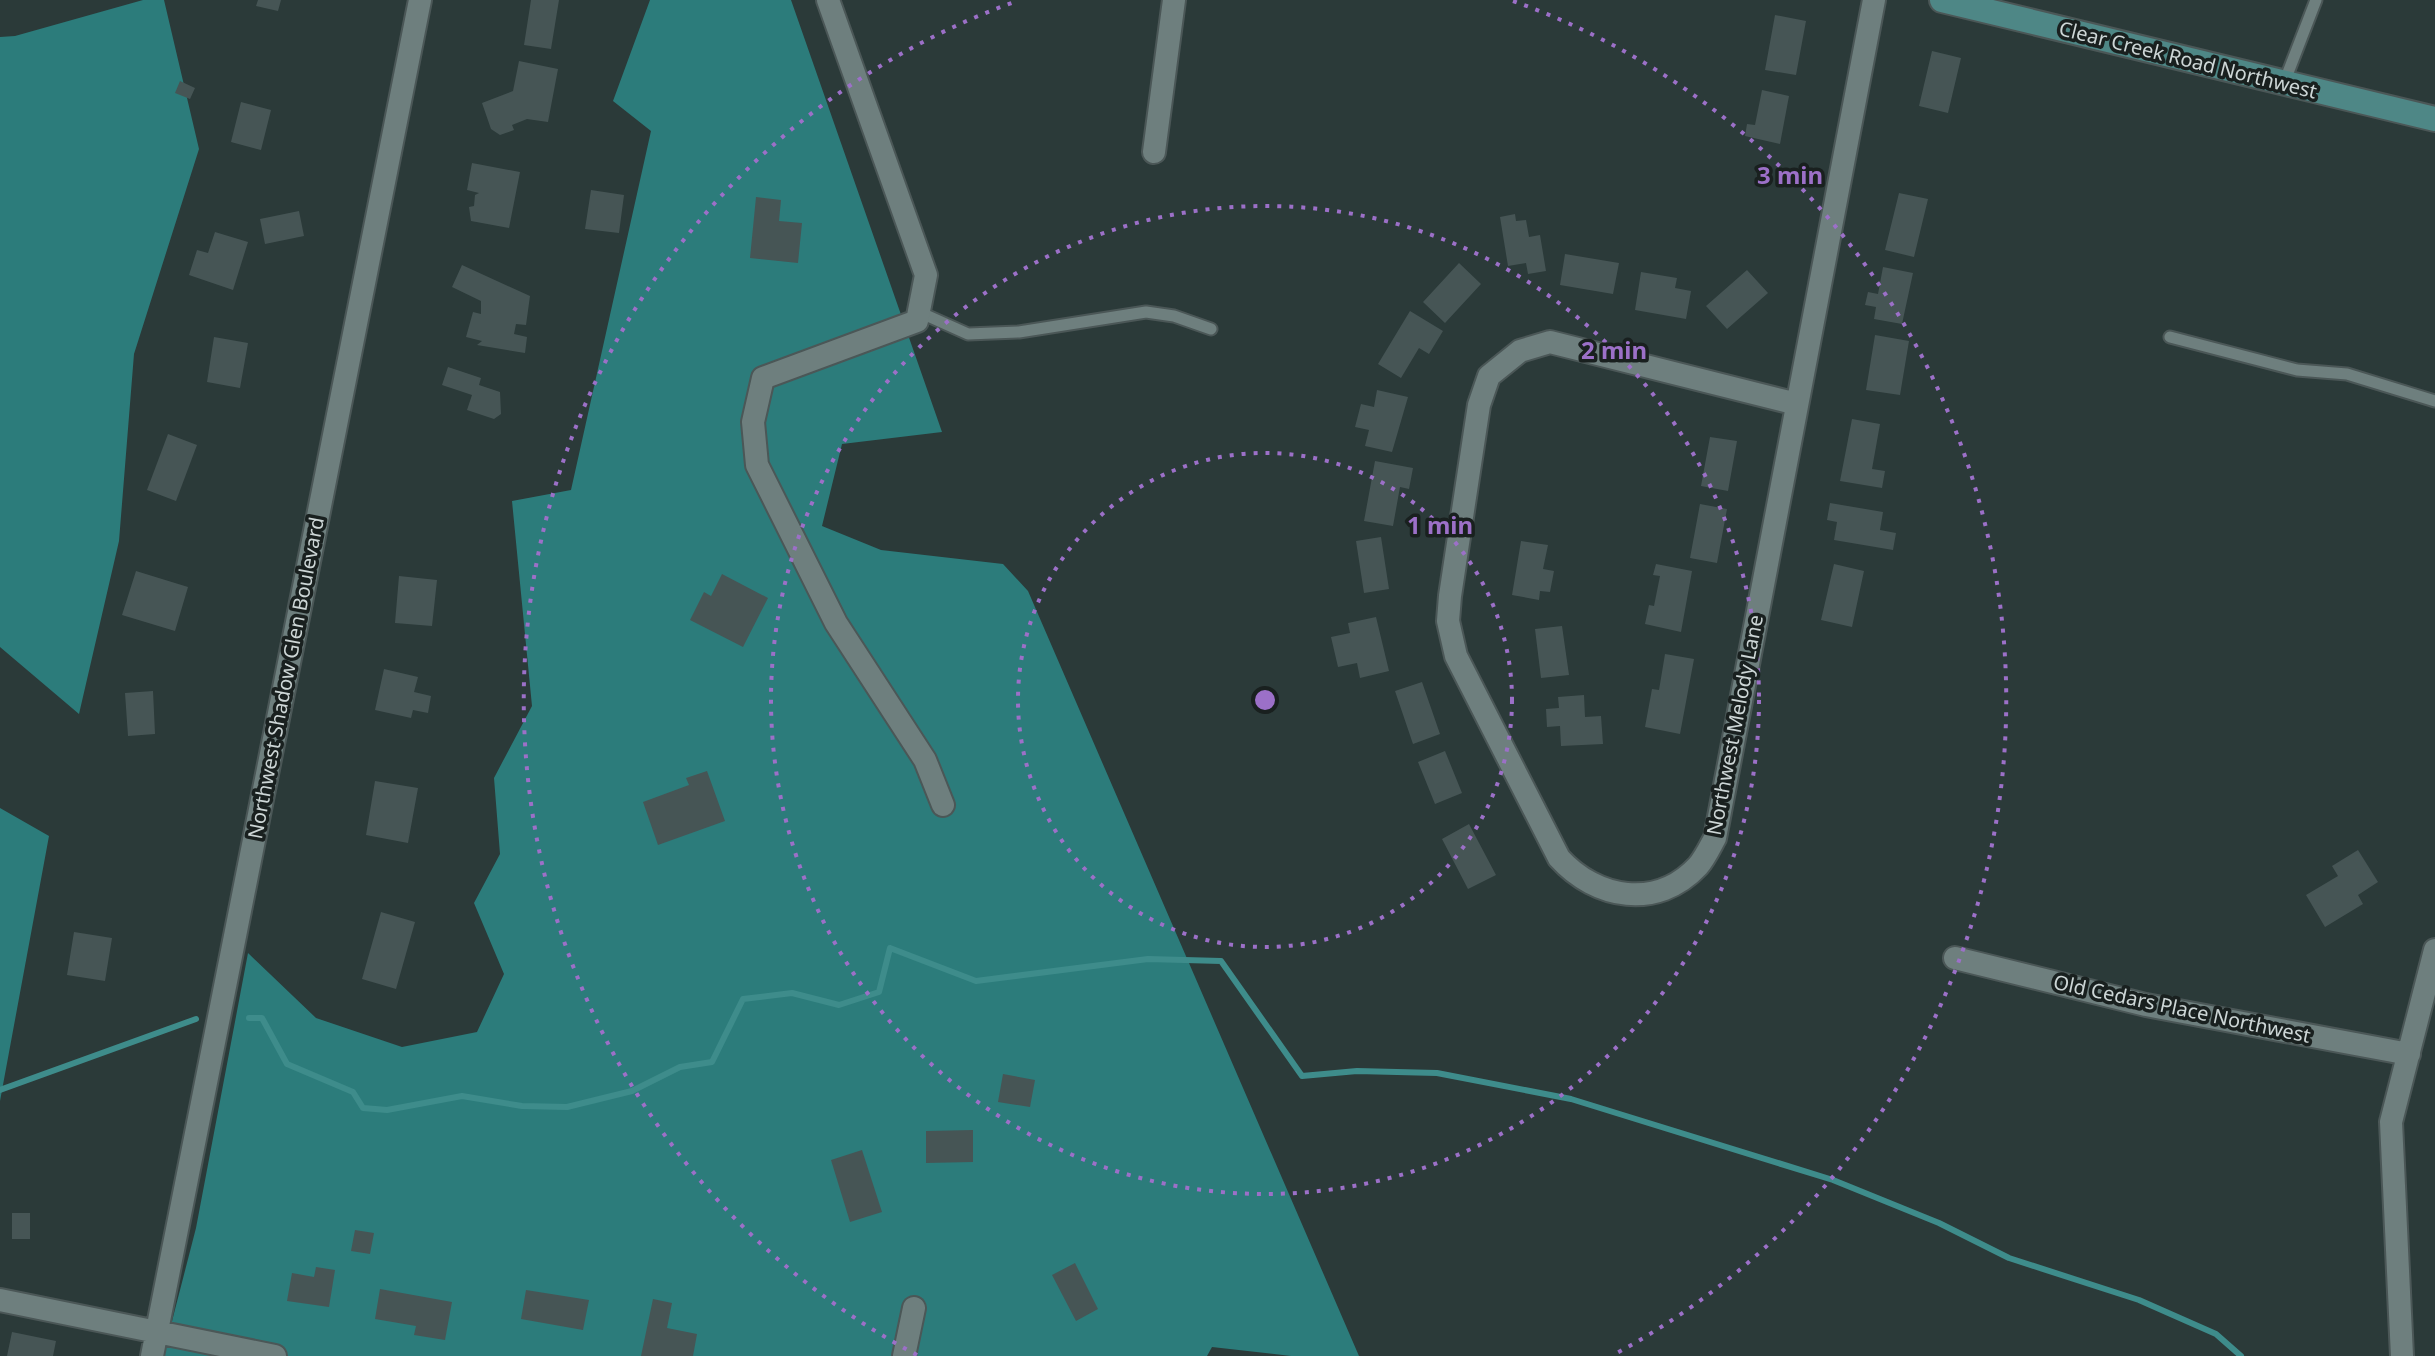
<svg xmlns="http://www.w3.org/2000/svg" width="2435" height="1356" viewBox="0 0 2435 1356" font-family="'Noto Sans',sans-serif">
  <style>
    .forest { fill: #2c7c7b }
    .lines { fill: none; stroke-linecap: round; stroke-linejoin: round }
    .stream { stroke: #3e8c8b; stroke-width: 6 }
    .building { fill: #465555 }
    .lane-casing { stroke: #4b5757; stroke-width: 15 }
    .street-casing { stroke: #4b5757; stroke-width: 26 }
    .secondary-casing { stroke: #4b5757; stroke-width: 28 }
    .lane { stroke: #6e7f7e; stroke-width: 11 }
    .street { stroke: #6e7f7e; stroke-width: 22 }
    .secondary { stroke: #4e8786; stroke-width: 24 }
    .ring { fill: none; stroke: #9c70c8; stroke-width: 4; stroke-dasharray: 4 8 }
    .labels { text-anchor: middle; stroke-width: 7; stroke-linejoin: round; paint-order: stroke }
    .street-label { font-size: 20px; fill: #cdd6d6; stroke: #19201f }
    .centre { fill: #9c70c8; stroke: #19201f; stroke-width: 4 }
    .ring-label { font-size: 24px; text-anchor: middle; font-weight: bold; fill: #9c70c8; stroke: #19201f; stroke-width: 7; stroke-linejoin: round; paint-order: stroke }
  </style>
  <rect width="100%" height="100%" fill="#2b3a39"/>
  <path class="forest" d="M143,0H164L199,149L134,354L119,541L79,714L0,647V37L15,36Z
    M650,0H791L942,432L842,444L822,526L881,550L1003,564L1028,591L1359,1356H1291L1212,1347L1207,1356H163L196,1228L248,953L316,1018L402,1047L477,1032L504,974L474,903L500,854L494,778L532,706L512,501L571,490L651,131L613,101Z
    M0,808L49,836L0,1101Z"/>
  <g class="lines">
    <path class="stream" d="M249,1018H262L287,1064L353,1092L363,1108L387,1110L462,1096L522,1106L567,1107L632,1091L680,1067L712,1062L743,999L792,993L839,1005L879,992L890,948L976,981L1148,959L1221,961L1302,1076L1357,1071L1437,1073L1571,1099L1833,1180L1939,1223L2009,1258L2139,1300L2216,1334L2241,1356
      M0,1090L196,1019"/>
  </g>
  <path class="building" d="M258,0H281L278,11L256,6Z
    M531,0H559L551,49L524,45Z
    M1775,15L1806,21L1796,75L1765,70Z
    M1932,51L1961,58L1948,113L1919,106Z
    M519,61L558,69L548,122L527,119L512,125L514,130L500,135L491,129L482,103L513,91Z
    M180,81L195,88L190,99L175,93Z
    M1762,90L1789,96L1780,144L1745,136L1747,124L1755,125Z
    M241,102L271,110L261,150L231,142Z
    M472,163L520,172L509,228L471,221L469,207L474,206L475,195L479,193L467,190Z
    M591,190L624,195L619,233L585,229Z
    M1899,193L1928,199L1914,257L1885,250Z
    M756,197L781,200L779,221L802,223L798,263L750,258Z
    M299,211L304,236L265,244L260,219Z
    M1515,214L1516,221L1526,220L1529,237L1540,235L1546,271L1528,274L1526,263L1508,266L1500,217Z
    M215,232L248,242L233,290L189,275L197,250L208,253Z
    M1565,254L1619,263L1613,294L1560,285Z
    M1459,263L1481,284L1445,323L1423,302Z
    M462,265L530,296L526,325L516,324L514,334L527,337L525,353L477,345L482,341L466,337L473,312L481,314V301L452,287Z
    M1883,267L1913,273L1902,324L1874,319L1876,307L1865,305L1868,292L1878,294Z
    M1747,270L1768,293L1727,329L1706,306Z
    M1641,272L1677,278L1675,288L1691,291L1686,319L1635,310Z
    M1410,311L1443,331L1429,354L1419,348L1401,378L1378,364Z
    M1875,335L1909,341L1900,395L1866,390Z
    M214,337L248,343L240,388L207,382Z
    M448,367L481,378L479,385L500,392L501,414L494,419L467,410L472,395L442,385Z
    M1377,390L1408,397L1392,452L1365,446L1369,430L1355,427L1361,404L1374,407Z
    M1852,419L1880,424L1872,469L1885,471L1882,488L1840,481Z
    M168,434L197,445L176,501L147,490Z
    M1710,437L1737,441L1728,491L1701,486Z
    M1375,461L1413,468L1409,489L1400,487L1393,526L1364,521Z
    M1830,503L1883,512L1880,530L1896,533L1893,550L1834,540L1837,522L1827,520Z
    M1700,504L1727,509L1717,563L1690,558Z
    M1381,537L1389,589L1364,593L1356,541Z
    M1521,541L1548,545L1543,569L1554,571L1550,592L1540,591L1539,600L1512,595Z
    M1656,564L1692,571L1681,632L1645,624L1649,605L1654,606L1660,576L1653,575Z
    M1834,564L1864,571L1852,627L1821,620Z
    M136,571L188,587L175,631L122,615Z
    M722,574L768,598L743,647L690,620L704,592L711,596Z
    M399,576L437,580L432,626L395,623Z
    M1376,617L1389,671L1360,678L1357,663L1338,667L1331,637L1350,633L1348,623Z
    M1562,626L1569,675L1541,678L1535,629Z
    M1665,654L1694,659L1680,734L1645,727L1652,689L1659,690Z
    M384,669L418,677L414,692L431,696L428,713L413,710L411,718L375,710Z
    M1422,682L1440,734L1413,744L1395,691Z
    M153,691L155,734L128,736L125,693Z
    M1584,695L1585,717L1601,716L1603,744L1561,746L1560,726L1547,727L1546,709L1559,708L1558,697Z
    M1445,751L1462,793L1435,804L1418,762Z
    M707,771L725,821L658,845L643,802L689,785L686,778Z
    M375,781L418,788L408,843L366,835Z
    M1469,824L1496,875L1468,889L1442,839Z
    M2358,850L2378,882L2358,895L2363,904L2325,927L2306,895L2338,876L2332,866Z
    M381,912L415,922L396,989L362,979Z
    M74,932L112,938L105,981L67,975Z
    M1003,1074L1035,1080L1030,1107L998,1102Z
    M973,1130V1162L926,1163V1131Z
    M862,1150L882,1212L850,1222L831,1160Z
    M12,1213H30V1239H12Z
    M355,1230L374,1233L370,1254L351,1251Z
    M1075,1263L1098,1309L1076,1321L1052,1275Z
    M316,1267L335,1270L329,1307L287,1301L292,1273L314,1277Z
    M380,1289L452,1302L445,1340L414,1335L416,1326L375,1319Z
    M526,1290L589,1300L583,1330L521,1319Z
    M653,1299L672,1303L667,1328L697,1334L693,1356H641Z
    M12,1332L56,1341L53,1356H7Z"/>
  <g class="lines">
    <g class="lane-casing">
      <path id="lane" d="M2284,83L2316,0
        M919,312L968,334L1019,332L1146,312L1174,316L1211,329
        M2170,337L2297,370L2347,374L2435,401"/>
    </g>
    <g class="street-casing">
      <path id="street" d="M828,0L926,275L917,321L763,378L753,422L757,465L836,623L925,760L943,805
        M1154,152L1174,0
        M1797,404L1550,342L1520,351L1489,376L1479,405L1450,596L1448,621L1456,656L1559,858C1596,899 1657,910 1698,866C1705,858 1710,847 1715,838L1874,0
        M1955,958L2146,1005L2409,1054
        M0,1300L275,1356
        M152,1356L420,0
        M904,1356L914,1308
        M2402,1356L2391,1122L2435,950"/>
    </g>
    <g class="secondary-casing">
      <path id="secondary" d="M1942,0L2435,119"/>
    </g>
    <use href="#lane" class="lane"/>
    <use href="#street" class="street"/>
    <use href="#secondary" class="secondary"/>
  </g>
  <g class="ring">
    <circle cx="1265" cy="700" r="247"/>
    <circle cx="1265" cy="700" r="494"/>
    <path d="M917 1355A742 742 0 0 1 1017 1M1513 1A742 742 0 0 1 1613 1355"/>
  </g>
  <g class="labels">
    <g class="street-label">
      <text transform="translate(2188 60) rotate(14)" y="7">Clear Creek Road Northwest</text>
      <text transform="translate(286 678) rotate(-79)" y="7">Northwest Shadow Glen Boulevard</text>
      <text transform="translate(1735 725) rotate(-79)" y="7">Northwest Melody Lane</text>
      <text transform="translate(2182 1009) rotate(12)" y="7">Old Cedars Place Northwest</text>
    </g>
  </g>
  <circle cx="1265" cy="700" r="12" class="centre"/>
  <g class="ring-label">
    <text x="1790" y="184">3 min</text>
    <text x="1614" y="359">2 min</text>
    <text x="1440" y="534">1 min</text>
  </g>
</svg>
